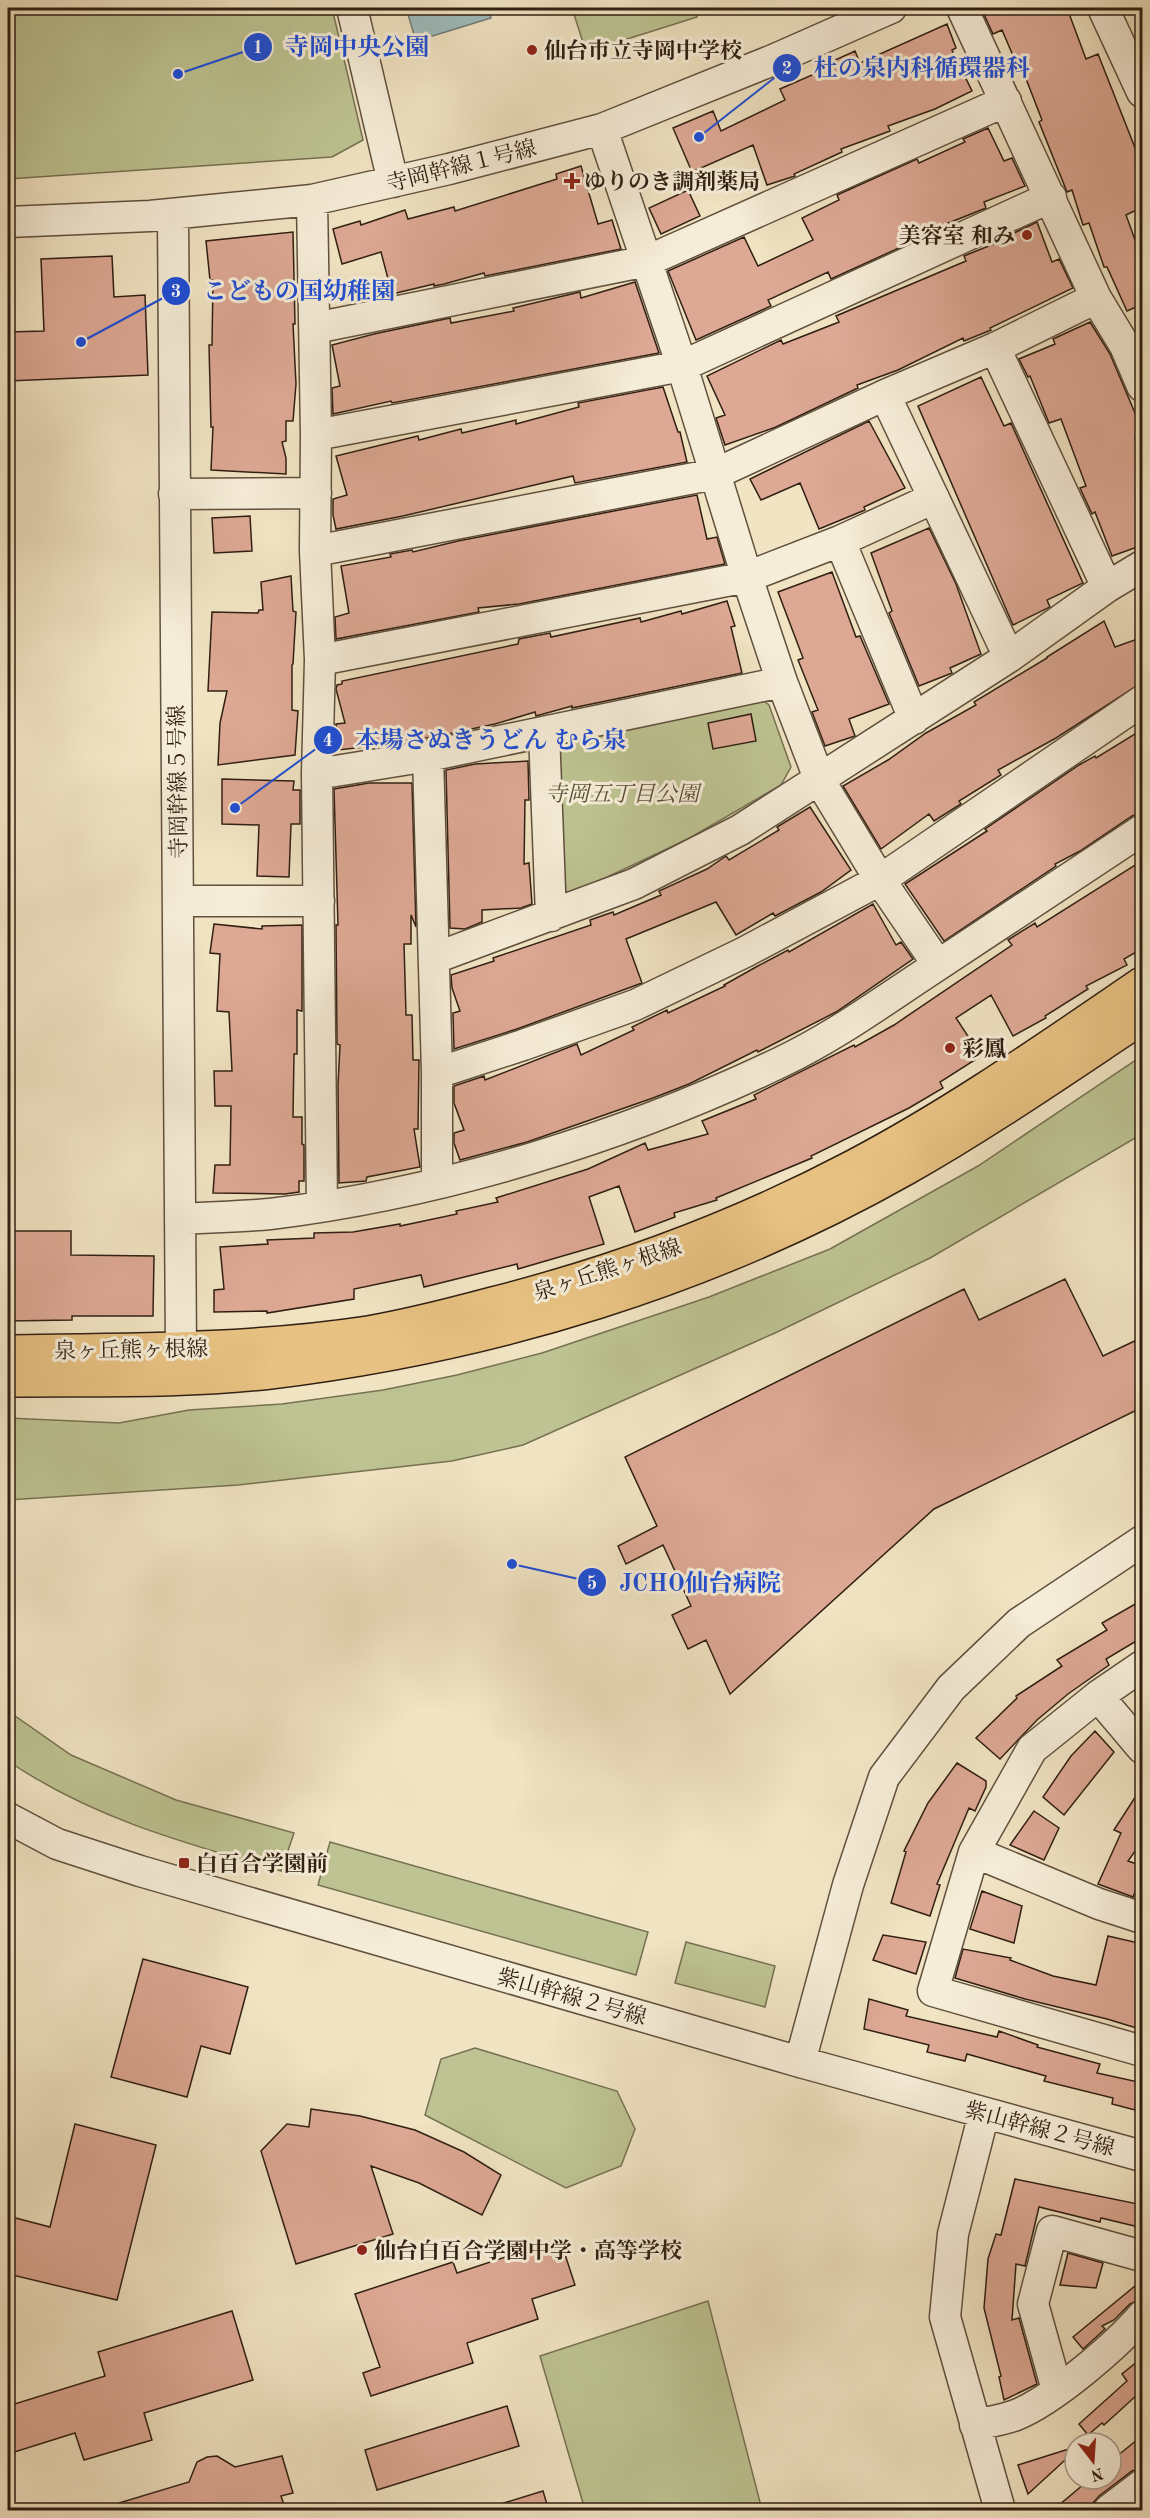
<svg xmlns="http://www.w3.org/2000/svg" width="1150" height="2518" viewBox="0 0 1150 2518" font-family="'Old Standard TT','Noto Serif JP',serif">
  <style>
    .green { fill: #bdc392; stroke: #767152; stroke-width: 1.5 }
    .water { fill: #9ebcbd; stroke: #727d79; stroke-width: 1.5 }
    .building { fill: #dda894; stroke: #301f12; stroke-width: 1.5 }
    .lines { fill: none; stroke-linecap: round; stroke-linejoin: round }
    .minor-casing { stroke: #60503e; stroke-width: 33 }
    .major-casing { stroke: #301f12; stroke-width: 36 }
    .minor { stroke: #f6edd8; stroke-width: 30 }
    .major { stroke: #e8c282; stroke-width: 33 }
    .poi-dot { fill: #8f2418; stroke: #f6edd8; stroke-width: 2 }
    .labels { text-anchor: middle; stroke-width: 6; stroke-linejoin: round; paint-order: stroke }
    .poi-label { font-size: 22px; font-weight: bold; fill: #301f12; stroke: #f6edd8; text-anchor: start }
    .street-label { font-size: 22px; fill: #301f12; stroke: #f6edd8 }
    .park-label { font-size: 22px; font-style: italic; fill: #5a5038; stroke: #f6edd8 }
    .leader { fill: none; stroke: #1d4ed8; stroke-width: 2 }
    .callout-dot { fill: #1d4ed8; stroke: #f6edd8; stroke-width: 2 }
    .mark-label { font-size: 18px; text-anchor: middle; font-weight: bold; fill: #fff }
    .callout-label { font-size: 24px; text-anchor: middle; font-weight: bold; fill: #1d4ed8; stroke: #f6edd8; stroke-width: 6; stroke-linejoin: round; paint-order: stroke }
  </style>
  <rect width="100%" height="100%" fill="#f1e4c3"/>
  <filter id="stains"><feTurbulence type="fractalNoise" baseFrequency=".00333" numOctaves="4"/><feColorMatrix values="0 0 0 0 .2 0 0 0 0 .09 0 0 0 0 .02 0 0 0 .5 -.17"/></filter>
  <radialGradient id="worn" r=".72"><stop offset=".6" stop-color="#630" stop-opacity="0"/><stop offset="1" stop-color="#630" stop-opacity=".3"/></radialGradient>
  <path class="green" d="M8,8H332L363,140L332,157L8,179Z
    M572,8H694L697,17L586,52Z
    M754,693L769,705L791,767L781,785L688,839L567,896L559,893L557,735Z
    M1142,1056V1134L930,1258L775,1333L523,1445L452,1461L238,1485L8,1500V1418L119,1423L189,1410L282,1404L383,1390L457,1375L542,1353L709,1297L830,1249L978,1166Z
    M8,1711L71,1755L176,1800L294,1833L281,1871C184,1843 92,1818 8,1761Z
    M330,1842L648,1932L636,1975L318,1885Z
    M686,1942L775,1966L765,2007L675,1983Z
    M475,2048L617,2091L635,2129L621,2166L566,2188L425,2115L441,2059Z
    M708,2301L762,2510H585L540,2356Z"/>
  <path class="water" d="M406,8H488L491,18L416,41Z"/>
  <path class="building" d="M981,8H1067L1086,59L1098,54L1143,168V207L1126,215L1143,262V304L1127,311L1107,267H1104L1089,223L1083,225L1072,190L1067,192L1039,122L1042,120L1023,71L1020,72L1002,30L993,34Z
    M947,24L956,48L952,50L972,91L935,109L888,126L890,131L841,149L842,152L794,174L795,176L767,185L753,145L692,172L673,128L713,111L721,131L785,100L780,89L826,69L824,65L855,51L860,63Z
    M988,128L1004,161L1012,158L1025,186L984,202L986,208L946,224L947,226L831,279L828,272L768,300L771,306L696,340L668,271L744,237L758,266L813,240L802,218L839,200L837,195L917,159L919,163L965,142L963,139Z
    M581,166L598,224L612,220L621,249L485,276L484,273L444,284L434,286V284L392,294L381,252L342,264L333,229L360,221L361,225L405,210L408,219L454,207L455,211L557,179L556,174Z
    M688,190L700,216L661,234L649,208Z
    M1037,222L1052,262L1059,259L1073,288L990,328L991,330L964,341L963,338L898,370L857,385L858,388L776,427L725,445L716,418L725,415L707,376L781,340L783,344L839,322L836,316L966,261L964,256L1011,237L1010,235Z
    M293,232L295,324H293L296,384L293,421H286V441L282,442L286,458V474L211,470L213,427H211L209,345H212L213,280H210L206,241Z
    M112,256L114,297L145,295L148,375L8,381V332L44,331L41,259Z
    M635,282L659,353L392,403L391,401L333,414L332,388L340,386L332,345L374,334L450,318L451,323L514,311L513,308L580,292L581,298Z
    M1090,322L1110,354L1143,432V435L1135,438L1143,459V545L1112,556L1095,512L1092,514L1080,488L1086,486L1061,419L1049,423L1030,376L1028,377L1019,359L1055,344L1053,339Z
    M981,377L1004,426L1011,423L1083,583L1047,600L1050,607L1013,625L918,406Z
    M663,387L678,432H680L687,462L575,483L573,476L403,516L336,529L333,515V499L347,495L336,456L418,436L419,440L461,429L462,433L516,420V424L579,407L578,403Z
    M869,421L905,488L864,507L865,510L819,529L800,483L761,500L750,479Z
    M697,495L707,539L717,537L725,564L519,604L478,608L479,612L336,639L335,617L349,613L341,566L391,557L390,554L412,550L413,552L458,541Z
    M250,516L252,551L214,553L212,518Z
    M929,528L956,584L981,654L950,668L952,673L919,686L889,613L892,611L871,553Z
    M832,572L856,637L860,636L889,704L849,719L855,736L825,746L812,712L818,710L798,660L803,658L778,592Z
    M291,576L293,611L296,612L293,664L292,665V710L298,711L295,755L218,765L220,723L227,691H208L212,612L258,613L259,610H263L261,582Z
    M727,601L735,626L731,627L742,673L572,708V706L536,716L535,712L495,724L443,735L392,744L338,750L336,724L345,723L336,689L337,685L342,684V681L518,644L519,639L550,633L551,637L640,618L641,622L681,611L682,614Z
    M1104,621L1115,647L1143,637V682L1056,738L998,770L1001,775L959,801L961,804L953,809L934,821L929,814L881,849L843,786L888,760L926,733L976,705L974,702L1047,658V657Z
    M751,714L756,741L713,749L708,723Z
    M1143,729V813L1132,816L1080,851L1055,864L1056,866L944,941L905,884L987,831L985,829L1079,765L1095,756L1096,758Z
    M528,761L529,800H525L524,864L529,863L532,904L521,908L482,910V922L465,929L450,928L446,770L475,764Z
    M222,779L294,781L293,790H300V824H291L289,877L257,876L259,825L222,824Z
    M369,783H412L416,927L411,915V944H404L406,1015H412L413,1060H419L418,1129H414L420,1167L367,1177L366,1181L339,1183L338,1085L340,1045L337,1044L336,925H338L334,789Z
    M810,807L851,870L821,892L775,916L773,913L736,935L716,902L626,939L642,983L517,1029L454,1049L453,1013L460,1011L452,988L451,975L494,961L493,958L591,925L590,920L613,912L614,915L661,895L659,891L707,869L726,856L729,860L779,830L777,827Z
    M1143,860V948L1124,959L1127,965L1086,986L1088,989L1045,1016L1046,1018L1013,1036L991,995L956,1018L981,1056L940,1082L943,1088L909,1108L811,1156L812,1158L716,1198L717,1200L674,1213L675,1217L635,1232L619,1186L589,1197L604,1244L518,1269L517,1264L424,1287L421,1275L354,1289V1299L267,1313V1311L214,1312V1290L224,1289L220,1247L268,1244L267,1240L314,1238V1233L353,1232L400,1224V1226L457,1214L456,1211L498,1202L496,1198L588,1169L645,1143L648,1150L708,1134L702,1121L756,1099L754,1095L854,1045L855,1047L894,1025L1012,945L1008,940L1035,923L1037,927Z
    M873,904L896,945L901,942L913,959L836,1012L758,1052L757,1050L689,1084L653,1098L527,1142L460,1160L454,1143V1133L464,1130L454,1103V1086L484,1076L485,1080L577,1044L581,1055L634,1030L632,1027L667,1010L668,1013L725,986L724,985L756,967L788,950L789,952Z
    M214,924L262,929V926L302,925V1011L297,1010V1054H294L293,1117H302V1144L304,1145V1181H299V1192L285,1194L213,1193L215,1165H230L231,1106H215L214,1071H232L229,1012L217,1011L220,954L210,953Z
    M8,1231H71V1255L154,1256L153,1316H72V1320L8,1321Z
    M1065,1279L1103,1356L1143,1337V1407L934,1509L730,1694L706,1640L688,1649L672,1615L691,1606L663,1545L626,1564L618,1546L657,1526L625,1457L964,1289L979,1320Z
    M1137,1603L1143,1612V1637L1106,1659L1109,1665L1068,1694L1037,1720L1000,1759L976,1738L1017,1698L1016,1696L1062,1666L1057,1660L1107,1630L1102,1623Z
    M1095,1731L1114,1752L1064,1815L1043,1797L1071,1756Z
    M957,1763L986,1781V1787L975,1811L969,1808L937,1884L940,1885L930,1916L891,1903L906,1852L904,1851L928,1803Z
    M1143,1785V1840L1128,1861L1143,1866V1873L1133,1897L1098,1884L1121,1833L1114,1830Z
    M1034,1811L1059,1828L1044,1860L1010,1845Z
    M982,1891L1022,1906L1014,1943L970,1929Z
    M883,1935L926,1942L916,1974L873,1960Z
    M1108,1936L1143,1944V2030L1107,2019L1025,1999L955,1978L963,1949L1011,1958L1010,1960L1053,1976L1096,1985Z
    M143,1959L248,1987L230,2054L201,2046L187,2097L111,2077Z
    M869,1999L908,2010L906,2016L997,2037L999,2031L1038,2045L1037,2047L1100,2064L1097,2073L1143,2083V2112L1112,2104L1113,2098L1044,2081L1046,2076L967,2054L965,2061L927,2052L929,2045L864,2029Z
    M311,2109L360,2116L415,2130L464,2152L501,2175L482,2215L419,2183L371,2166L393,2234L296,2264L261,2151L287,2124L309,2127Z
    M75,2124L156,2145L117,2300L8,2274V2216L50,2227Z
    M1015,2179L1143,2205V2228L1101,2218L1100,2222L1039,2207L1025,2266L1016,2264L1012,2320L1019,2318L1037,2384L1004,2400L999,2377L1001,2376L984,2308L988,2259L996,2234L1001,2235Z
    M560,2239L575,2285L532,2299L538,2319L467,2343L473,2363L371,2396L363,2373L380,2367L355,2294L453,2262L457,2273Z
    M1068,2253L1103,2263L1096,2288L1060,2285Z
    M1135,2286L1141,2299L1130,2304L1114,2320L1102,2326L1105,2329L1083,2349L1073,2337Z
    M232,2311L253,2380L144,2413L152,2440L84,2460L75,2433L8,2454V2406L105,2376L98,2352Z
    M1143,2357V2400L1138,2394L1104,2425L1102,2423L1088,2435L1079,2424L1127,2381L1122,2374Z
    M507,2406L519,2446L377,2490L365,2450Z
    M1143,2435V2468L1132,2471L1099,2496L1093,2503L1092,2511H1052L1090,2479H1111V2461Z
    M1075,2447V2451L1028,2494L1018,2465Z
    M217,2456L235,2467L282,2456L293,2493L281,2496L286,2511H110L109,2506L189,2482L197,2462L207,2457Z
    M543,2491L549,2511H495L494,2506Z"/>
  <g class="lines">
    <g class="minor-casing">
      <path id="minor" d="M352,8L393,182
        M962,8L1096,298L1125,346L1142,386
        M1103,8L1142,92
        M602,129L682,366L747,577L782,682L820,781L880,880L938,965
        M312,200L316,435L315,551L320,660L317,774L322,1205
        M173,214L181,1350
        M8,222L150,216L312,200L449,169L602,129L773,60L891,8
        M315,328L647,261L1006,101
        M995,348L1107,587
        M885,395L1009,657
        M316,435L682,366L1051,197
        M174,494L316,493
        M840,541L914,719
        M315,551L715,474L885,395L995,348L1096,298
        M320,660L747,577L840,541L934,498
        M544,732L551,916
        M428,756L437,1073V1182
        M317,774L428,756L782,682
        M178,901H319
        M435,958L634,884L740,830L1009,657L1107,587L1142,566
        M437,1073L523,1045L635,1005L745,952L880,880L1142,701
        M180,1219C210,1217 240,1217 270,1214C442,1193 625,1137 781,1062C832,1038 879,1004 926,973C998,926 1070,878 1142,830
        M1142,1666L1098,1696L1032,1749L974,1852L933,1991L1142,2051
        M1098,1696L1142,1748
        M8,1818L57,1844L140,1871L800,2062L1142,2156
        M974,1852L1099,1904L1142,1918
        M800,2062L848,1885L884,1777L951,1688L1019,1623L1142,1541
        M984,2113L953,2234L945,2317L1000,2510
        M1057,2390L1033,2304L1052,2231L1142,2256
        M975,2425C988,2422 1003,2420 1016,2415C1053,2400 1116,2346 1142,2316
        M1109,2510L1142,2485"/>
    </g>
    <g class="major-casing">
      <path id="major" d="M8,1352C128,1350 248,1351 368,1333C410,1326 452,1315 493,1304C618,1272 739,1227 853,1167C954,1114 1048,1048 1142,984
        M8,1380C95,1379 183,1382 270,1372C493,1345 710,1279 906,1168C987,1122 1065,1068 1142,1017"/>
    </g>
    <use href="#minor" class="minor"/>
    <use href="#major" class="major"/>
  </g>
  <g class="poi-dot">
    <circle cx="532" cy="50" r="6"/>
    <path d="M569 172h6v6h6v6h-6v6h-6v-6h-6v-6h6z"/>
    <circle cx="1027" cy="235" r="6"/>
    <circle cx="950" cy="1048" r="6"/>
    <rect x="178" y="1857" width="12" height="12" rx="3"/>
    <circle cx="362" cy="2250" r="6"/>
  </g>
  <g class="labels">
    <g class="poi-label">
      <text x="544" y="58">仙台市立寺岡中学校</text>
      <text x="584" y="189">ゆりのき調剤薬局</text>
      <text x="1015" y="243" text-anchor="end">美容室 和み</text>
      <text x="962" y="1056">彩鳳</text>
      <text x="196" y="1871">白百合学園前</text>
      <text x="374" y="2258">仙台白百合学園中学・高等学校</text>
    </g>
    <g class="street-label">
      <text transform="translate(461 165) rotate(-14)" y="8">寺岡幹線１号線</text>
      <text transform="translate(177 782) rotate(-91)" y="8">寺岡幹線５号線</text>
      <text transform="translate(607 1269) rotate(-18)" y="8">泉ヶ丘熊ヶ根線</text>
      <text transform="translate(131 1349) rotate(-1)" y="8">泉ヶ丘熊ヶ根線</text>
      <text transform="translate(572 1996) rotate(16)" y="8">紫山幹線２号線</text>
      <text transform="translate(1040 2128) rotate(15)" y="8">紫山幹線２号線</text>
    </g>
    <g class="park-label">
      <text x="622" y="801">寺岡五丁目公園</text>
    </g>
  </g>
  <path class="leader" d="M178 74L258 47M699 137L787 68M81 342L176 291M235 808L328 740M512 1564L592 1582"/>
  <g class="callout-dot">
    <circle cx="178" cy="74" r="6"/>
    <circle cx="699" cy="137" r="6"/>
    <circle cx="81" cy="342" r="6"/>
    <circle cx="235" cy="808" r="6"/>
    <circle cx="512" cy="1564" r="6"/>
    <circle cx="258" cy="47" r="15"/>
    <circle cx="787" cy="68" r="15"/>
    <circle cx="176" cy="291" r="15"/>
    <circle cx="328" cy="740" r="15"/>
    <circle cx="592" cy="1582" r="15"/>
  </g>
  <g class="mark-label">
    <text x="258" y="53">1</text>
    <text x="787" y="74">2</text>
    <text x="176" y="297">3</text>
    <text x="328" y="746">4</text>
    <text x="592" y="1589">5</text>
  </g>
  <g class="callout-label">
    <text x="357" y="55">寺岡中央公園</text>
    <text x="922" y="76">杜の泉内科循環器科</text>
    <text x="299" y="299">こどもの国幼稚園</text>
    <text x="491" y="748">本場さぬきうどん むら泉</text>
    <text x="700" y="1591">JCHO仙台病院</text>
  </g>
  <rect width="1150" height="2518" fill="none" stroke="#f1e4c3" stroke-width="30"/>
  <rect x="9" y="9" width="1132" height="2500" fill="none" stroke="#301f12" stroke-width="3"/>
  <rect x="15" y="15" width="1120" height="2488" fill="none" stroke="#301f12" stroke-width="1.5"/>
  <g transform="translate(1093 2461) rotate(163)"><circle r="28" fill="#f6edd8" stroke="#a79b89" stroke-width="1.5"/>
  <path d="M0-4.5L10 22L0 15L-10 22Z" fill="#8f2418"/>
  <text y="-9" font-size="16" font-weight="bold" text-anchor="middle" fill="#301f12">N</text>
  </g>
  <rect width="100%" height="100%" filter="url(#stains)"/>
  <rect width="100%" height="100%" fill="url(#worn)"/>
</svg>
